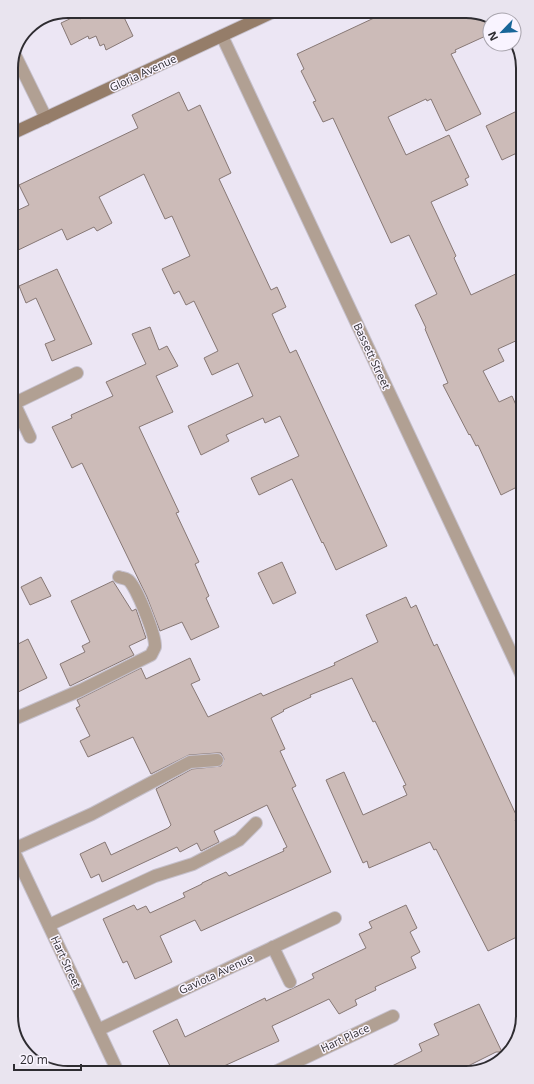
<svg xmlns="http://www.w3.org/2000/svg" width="534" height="1084" viewBox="0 0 534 1084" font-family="'Open Sans',sans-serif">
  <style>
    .building { fill: #ccbbb8; stroke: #877875 }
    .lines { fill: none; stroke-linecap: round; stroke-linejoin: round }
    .lane-casing { stroke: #c6c1cd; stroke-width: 14 }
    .street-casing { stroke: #c6c1cd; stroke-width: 14 }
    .secondary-casing { stroke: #c6c1cd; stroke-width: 14 }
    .lane { stroke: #b1a093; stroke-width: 12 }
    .street { stroke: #b1a093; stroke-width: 12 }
    .secondary { stroke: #957d69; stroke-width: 12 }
    .labels { text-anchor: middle; stroke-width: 3; stroke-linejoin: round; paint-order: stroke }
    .street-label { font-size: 11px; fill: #2e2c31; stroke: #f9f4ff }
    .rim { fill: none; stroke: #2e2c31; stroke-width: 2 }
  </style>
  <rect width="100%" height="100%" fill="#ece6f4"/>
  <path class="building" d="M96,11H121L133,36L106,50L104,44L100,46L96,36L89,39L88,36L71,45L61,23L78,15L80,19Z
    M389,11H470L490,19V34L455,50L456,52L451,54L481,114L446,131L431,99L427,101L426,99L388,117L406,155L449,135L469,177L465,179L468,185L431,202L456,256L454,258L471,295L520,272V339L498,349L504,361L483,371L499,402L512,396L520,414L521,485L501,495L478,445L476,446L470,434L469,435L443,385L448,383L425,329L426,328L415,305L437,294L409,235L391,243L333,118L323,122L313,102L316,101L301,71L304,69L297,54Z
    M179,92L188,111L200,105L231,173L219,179L271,290L277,287L286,307L272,314L290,353L296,350L387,546L336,570L323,542L322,543L292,479L259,495L251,478L299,456L280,416L265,423L263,418L226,435L229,441L201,455L188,426L253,396L238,363L212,375L204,358L218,351L194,301L186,305L179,291L174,294L162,269L190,256L172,216L165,219L144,174L99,197L112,223L97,231L94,227L67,240L62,229L12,253V213L29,205L19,185L138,128L132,115Z
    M519,110V152L502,160L486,126Z
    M57,269L92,344L52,361L45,344L55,340L36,298L26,303L19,286Z
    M150,327L159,350L167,346L178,366L156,376L173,412L139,427L179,512L176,513L199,562L195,564L209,596L206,598L219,627L191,640L182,622L160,631L147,597L82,463L72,468L52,427L72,418L71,415L113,396L106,382L146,364L132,334Z
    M282,562L296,593L273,604L258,573Z
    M41,577L51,596L30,605L21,587Z
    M113,581L132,611L136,609L146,638L129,646L134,655L70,686L60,664L85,652L82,646L90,642L71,601Z
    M406,597L411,608L416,605L434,646L437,644L518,819L515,820L522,836L523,934L488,951L436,849L434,850L430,842L369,868L367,861L363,863L326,780L344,772L363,815L407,795L403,786L406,785L375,721L373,722L352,678L310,695L311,697L283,710L284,711L271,718L285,749L280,751L296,786L292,788L331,872L201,931L195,920L160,936L172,962L135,979L127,961L123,963L103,919L134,905L137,910L146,906L150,913L185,897L183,893L202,884V883L226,872L229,876L284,851L283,849L287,847L267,805L214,831L219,842L201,851L197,843L180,852L177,847L102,882L99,874L91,878L80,854L105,842L111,855L168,828L171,825L156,789L192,769L221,766L224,759L221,753H217L189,755L151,774L133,737L88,757L80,741L90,736L76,708L80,706L77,700L141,668L146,679L190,658L200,680L191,684L208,717L261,693L263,696L335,665L334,663L378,642L366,615Z
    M28,639L47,678L14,694V646Z
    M406,905L417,928L410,932L420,952L411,957L416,968L375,987L376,990L355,1000L357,1005L339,1014L329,999L287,1019L272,1026L279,1041L213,1071L173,1072L153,1031L177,1019L185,1037L265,998L266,1001L304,983L314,978L312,974L366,948L359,934L372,928L369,922Z
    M479,1004L502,1052H496L462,1069L384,1070L422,1051L419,1044L439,1035L434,1024Z"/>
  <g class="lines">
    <g class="lane-casing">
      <path id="lane" d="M14,403L30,437
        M14,719L81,690L151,655C152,653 154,649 155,647C156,636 136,585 128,580C125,578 121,578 119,577
        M14,849L92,814L190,762L217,760
        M49,925L155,876L193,864L239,840L256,823
        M273,947L290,982"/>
    </g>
    <g class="street-casing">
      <path id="street" d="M222,36L522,676
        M15,55L46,118
        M13,404L77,373
        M14,852L118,1072
        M98,1030L335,918
        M277,1071L393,1016"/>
    </g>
    <g class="secondary-casing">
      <path id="secondary" d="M11,134L275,11"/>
    </g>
    <use href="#lane" class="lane"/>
    <use href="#street" class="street"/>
    <use href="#secondary" class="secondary"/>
  </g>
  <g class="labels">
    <g class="street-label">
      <text transform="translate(143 73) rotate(-25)" y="4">Gloria Avenue</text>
      <text transform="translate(372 356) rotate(65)" y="4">Bassett Street</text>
      <text transform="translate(66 962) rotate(65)" y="4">Hart Street</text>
      <text transform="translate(216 974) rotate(-25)" y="4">Gaviota Avenue</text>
      <text transform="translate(345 1038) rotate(-25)" y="4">Hart Place</text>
    </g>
  </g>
  <path d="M0 0H534V1084H0ZM68 18H466A50 50 0 0 1 516 68V1016A50 50 0 0 1 466 1066H68A50 50 0 0 1 18 1016V68A50 50 0 0 1 68 18Z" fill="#e9e4ef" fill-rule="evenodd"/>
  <path class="rim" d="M68 18H466A50 50 0 0 1 516 68V1016A50 50 0 0 1 466 1066H68A50 50 0 0 1 18 1016V68A50 50 0 0 1 68 18Z"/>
  <g transform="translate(502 32) rotate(245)"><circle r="19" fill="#f9f4ff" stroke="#a8a4ad"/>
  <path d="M0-3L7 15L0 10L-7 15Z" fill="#186699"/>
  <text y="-6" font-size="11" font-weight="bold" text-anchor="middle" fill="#2e2c31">N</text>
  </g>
  <path d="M14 1064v6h67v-6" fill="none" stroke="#2e2c31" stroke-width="2"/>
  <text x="20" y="1064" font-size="12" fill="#2e2c31" stroke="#f9f4ff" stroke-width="3" paint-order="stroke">20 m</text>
</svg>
